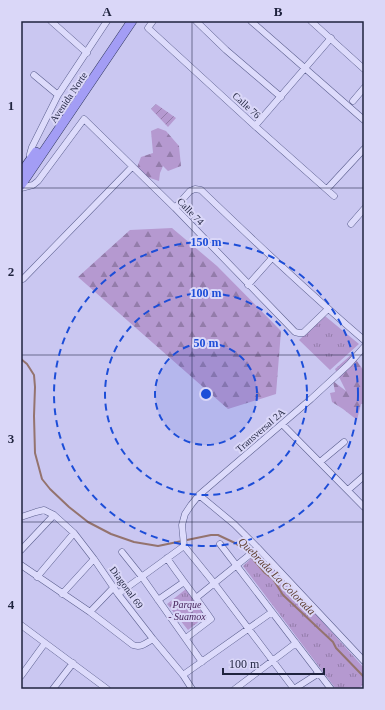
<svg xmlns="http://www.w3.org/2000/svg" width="385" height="710" viewBox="0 0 385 710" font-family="Georgia,serif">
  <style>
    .forest { fill: url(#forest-firs) }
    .park { fill: url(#park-tufts) }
    .garden { fill: url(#garden-furrows) }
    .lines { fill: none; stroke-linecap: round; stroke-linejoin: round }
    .stream { stroke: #94736e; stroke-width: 2 }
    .minor-casing { stroke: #5b5f8e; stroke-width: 7 }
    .primary-casing { stroke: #2f365c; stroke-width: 10 }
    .minor { stroke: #dddbfb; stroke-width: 6 }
    .primary { stroke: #a39df5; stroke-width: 9 }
    .grid { fill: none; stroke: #1f233e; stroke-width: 1; stroke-opacity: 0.55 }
    .ring { fill: none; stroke: #1d4ed8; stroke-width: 2; stroke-dasharray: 7 5 }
    .labels { text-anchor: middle; stroke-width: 4; stroke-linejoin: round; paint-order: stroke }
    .street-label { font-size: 10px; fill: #1f233e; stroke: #dad7f8 }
    .park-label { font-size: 10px; font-style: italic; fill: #47245b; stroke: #dad7f8 }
    .water-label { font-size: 11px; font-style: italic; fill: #5e3d2e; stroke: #dad7f8 }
    .centre { fill: #1d4ed8; stroke: #dad7f8; stroke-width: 2 }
    .ring-label { font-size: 12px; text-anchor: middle; font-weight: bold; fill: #1d4ed8; stroke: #dad7f8; stroke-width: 4; stroke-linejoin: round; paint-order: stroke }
    .neatline { fill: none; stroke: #1f233e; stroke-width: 1.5 }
    .grid-label { font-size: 13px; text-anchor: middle; font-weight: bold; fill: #1f233e }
  </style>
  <defs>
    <pattern id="forest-firs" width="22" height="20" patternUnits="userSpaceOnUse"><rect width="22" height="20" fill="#b599d0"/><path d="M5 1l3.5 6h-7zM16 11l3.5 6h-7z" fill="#937caa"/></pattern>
    <pattern id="park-tufts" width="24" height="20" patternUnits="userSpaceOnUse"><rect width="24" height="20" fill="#b599d0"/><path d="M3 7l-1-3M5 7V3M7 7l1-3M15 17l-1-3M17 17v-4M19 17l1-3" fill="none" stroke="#937caa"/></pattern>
    <pattern id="garden-furrows" width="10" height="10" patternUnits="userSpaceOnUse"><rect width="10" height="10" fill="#b599d0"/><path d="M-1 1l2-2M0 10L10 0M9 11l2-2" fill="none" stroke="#937caa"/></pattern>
  </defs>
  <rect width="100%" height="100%" fill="#cac7f1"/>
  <path class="forest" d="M158,128L166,131L179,146L181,166L168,171L163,166L160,173L159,181L144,176L136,170L141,157L153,153L151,131Z
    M172,228L217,266L281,331L276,394L228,409L78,277L130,230Z
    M352,354L364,371V404H361L357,420L343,409L332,402L330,393L335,392L333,381L346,391L335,369Z"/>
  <path class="park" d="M325,316L359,344L330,370L299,340Z
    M259,551L364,668V684L358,689H336L243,566Z
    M186,589L206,616L188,630L167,604Z"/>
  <path class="garden" d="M156,104L176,118L168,127L151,109Z"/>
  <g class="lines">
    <path class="stream" d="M21,359L27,364L34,375L35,387L34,416L35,453L42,479L50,489L69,507L88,522L111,534L134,542L158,546L211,535H218L235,543L245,550L265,573L273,579L283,595L333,642L336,648L364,677"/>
    <g class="minor-casing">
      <path id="minor" d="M51,21L87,53
        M153,21L148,28L255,126L334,196
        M196,21L226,50L281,97
        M251,21L364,120
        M311,21L364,69
        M34,75L58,95
        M353,101L364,88
        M255,126L331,38
        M30,160V154L32,147L58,95L107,21
        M21,188L33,185L38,181L84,119L175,208L295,332L299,333H303L328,309
        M327,189L364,149
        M175,208L190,191L195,189L201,190C254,241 308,292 364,340
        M351,224L364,209
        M21,279H23L132,167
        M248,285L272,258
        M282,424L364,507
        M320,462L344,442
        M348,490L364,476
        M199,495L234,524L258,548L364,661
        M21,517L36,512L44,510L54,515L74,533L94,559L118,594L153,639L183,675L192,689
        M220,544L331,689
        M21,550L54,515
        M122,552L142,577L202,662
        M167,558C181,579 197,598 211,619L186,638
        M21,565L90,612L133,645C141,648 146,643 153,639
        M37,577L74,533
        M62,594L94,559
        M118,594L184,546
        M196,598L258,548
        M158,600L184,582
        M90,612L114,587
        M21,625L107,689
        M183,675L272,612
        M21,676L45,643
        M53,689L73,663
        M235,689L296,643
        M294,689L214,583L184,546L182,525L185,514L191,505L199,495L311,399L349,364L364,347
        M294,689L319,673"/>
    </g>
    <g class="primary-casing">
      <path id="primary" d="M21,173L36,152
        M21,185L132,21"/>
    </g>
    <use href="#minor" class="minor"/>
    <use href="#primary" class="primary"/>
  </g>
  <path class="grid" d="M192,21V689M21,188H364M21,355H364M21,522H364"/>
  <circle cx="206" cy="394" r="51" fill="#1d4ed8" fill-opacity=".12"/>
  <g class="ring">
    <circle cx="206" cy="394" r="51"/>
    <circle cx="206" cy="394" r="101"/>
    <circle cx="206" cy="394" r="152"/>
  </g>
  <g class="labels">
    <g class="street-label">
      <text transform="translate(68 97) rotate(-56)" y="4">Avenida Norte</text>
      <text transform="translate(247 105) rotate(42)" y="4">Calle 76</text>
      <text transform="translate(191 211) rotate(46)" y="4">Calle 74</text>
      <text transform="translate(260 430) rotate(-41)" y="4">Transversal 2A</text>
      <text transform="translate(127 587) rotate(54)" y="4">Diagonal 69</text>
    </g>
    <g class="park-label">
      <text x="187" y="608">Parque<tspan x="187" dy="12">- Suamox</tspan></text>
    </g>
    <g class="water-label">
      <text transform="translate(277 576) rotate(45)" y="4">Quebrada La Colorada</text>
    </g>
  </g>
  <circle cx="206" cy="394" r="6" class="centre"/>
  <g class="ring-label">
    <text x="206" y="246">150 m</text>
    <text x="206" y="297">100 m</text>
    <text x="206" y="347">50 m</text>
  </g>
  <rect width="385" height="710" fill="none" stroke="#dad7f8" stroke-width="44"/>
  <path d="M223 668v6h101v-6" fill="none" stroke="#1f233e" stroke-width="2"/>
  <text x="229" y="668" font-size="12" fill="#1f233e" stroke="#dad7f8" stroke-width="3" paint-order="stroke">100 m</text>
  <rect x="22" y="22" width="341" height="666" class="neatline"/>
  <g class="grid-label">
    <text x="107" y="16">A</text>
    <text x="278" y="16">B</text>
    <text x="11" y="110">1</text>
    <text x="11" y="276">2</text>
    <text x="11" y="443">3</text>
    <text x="11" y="609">4</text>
  </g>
</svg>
